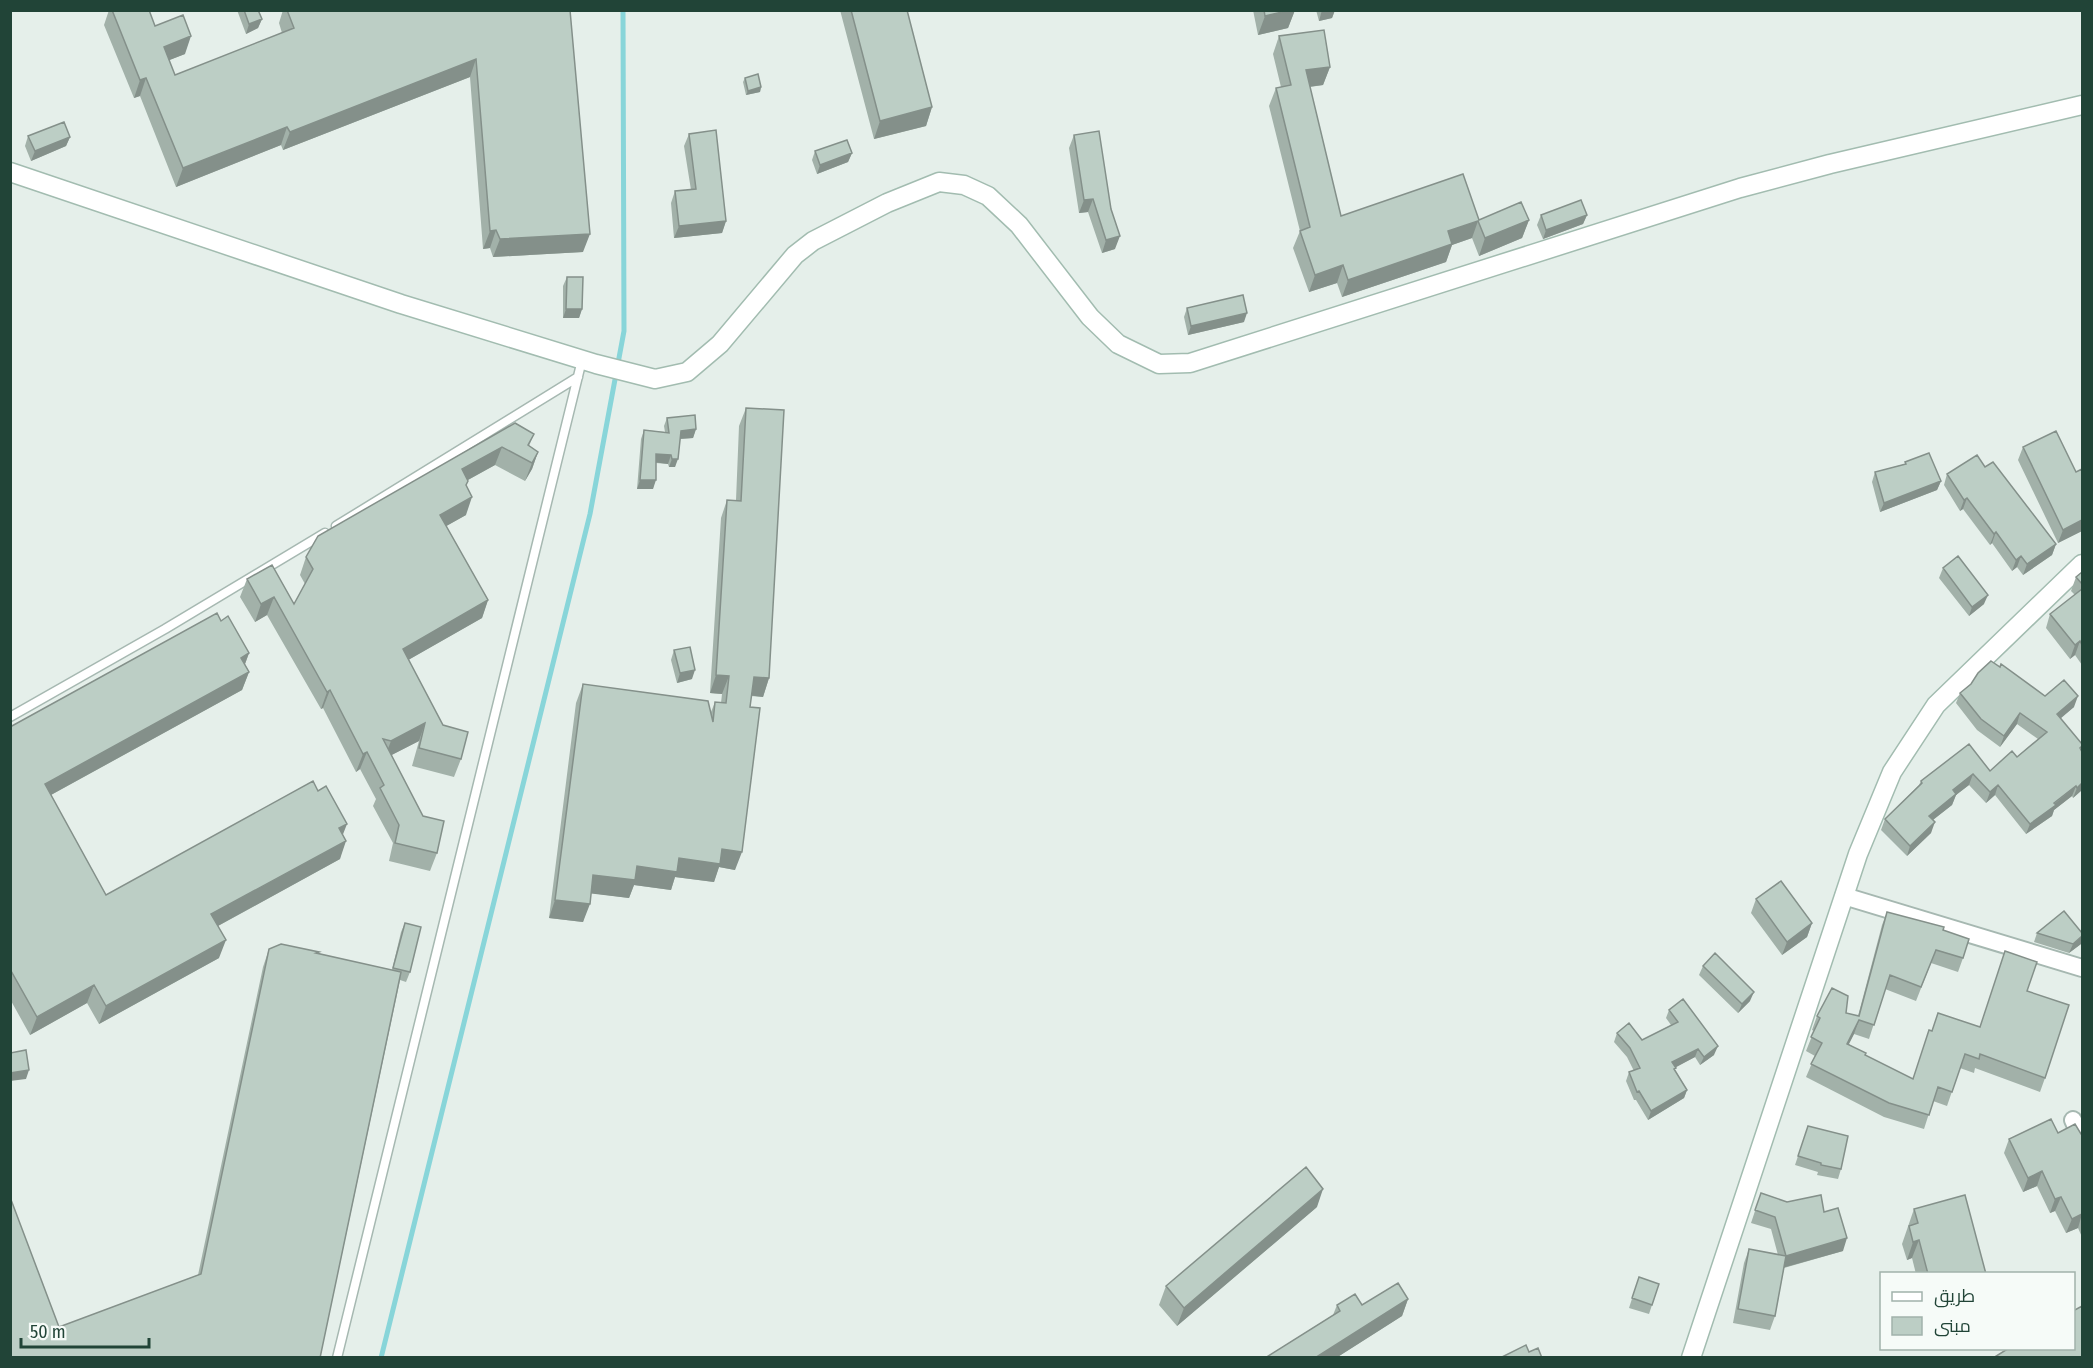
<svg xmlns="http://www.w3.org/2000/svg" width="2093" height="1368" viewBox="0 0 2093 1368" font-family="'Fira Sans Condensed',Cairo,sans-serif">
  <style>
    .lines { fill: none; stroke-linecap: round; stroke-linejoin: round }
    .stream { stroke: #88d5d9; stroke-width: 5 }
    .service-casing { stroke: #a6b8b1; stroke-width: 11 }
    .minor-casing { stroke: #a6b8b1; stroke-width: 20 }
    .secondary-casing { stroke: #a2bcb0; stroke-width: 21 }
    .service { stroke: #fff; stroke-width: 8 }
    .minor { stroke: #fff; stroke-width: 16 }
    .secondary { stroke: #fff; stroke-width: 18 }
    .wall { fill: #a2b1a9 }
    .shaded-wall { fill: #84908a }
    .building { fill: #bccec5; stroke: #84908a; stroke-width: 1.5 }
  </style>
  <rect width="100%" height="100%" fill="#e5efea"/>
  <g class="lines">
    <path class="stream" d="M381,1358L590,514L624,331L623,10"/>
    <g class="service-casing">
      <path id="service" d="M336,526L578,377
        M10,717L165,629L325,533
        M337,1358L582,360"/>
    </g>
    <g class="minor-casing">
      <path id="minor" d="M1844,896L2082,968
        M2073,1120L2082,1140"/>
    </g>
    <g class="secondary-casing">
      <path id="secondary" d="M10,172L401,304L596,364L655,379L687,372L720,344L795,255L813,241L887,203L939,182L964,185L988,196L1019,225L1090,317L1118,344L1159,364L1190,363L1740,188L1830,164L2082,105
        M1691,1358L1858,854L1892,772L1936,705L2082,564"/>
    </g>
    <use href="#service" class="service"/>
    <use href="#minor" class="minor"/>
    <use href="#secondary" class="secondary"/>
  </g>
  <path class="wall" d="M109,10H149L155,26L185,54L169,60L175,75L282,33L279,23L283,10H570L583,252L493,257L490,248L483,249L470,77L283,150L281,145L176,187L140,96L134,98L104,25Z
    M237,10H258L262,19L258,28L246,34Z
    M840,10H907L932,107L926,126L874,139Z
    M1253,10H1295L1288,28L1258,35Z
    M1316,10H1335L1332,18L1319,21Z
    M1279,36L1330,67L1323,85L1310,87L1341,216L1529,220L1522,238L1479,256L1472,238L1452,245L1446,262L1342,297L1337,283L1309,292L1293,248L1300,231L1269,106L1276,88L1281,87L1273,54Z
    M745,78L761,87L760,92L746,95L743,82Z
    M689,134L726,221L722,233L674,238L671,203L675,191L691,190L684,146Z
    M1074,135L1115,249L1102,253L1088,212L1079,213L1069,148Z
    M28,136L70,137L66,146L31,161L25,146Z
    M815,151L852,153L848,162L817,174L812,160Z
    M1541,215H1587L1583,224L1543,239L1537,225Z
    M567,277L582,309L579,318H563V286Z
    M1187,308L1244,322L1188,335L1184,317Z
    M746,408L769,678L763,697L751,696L735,870L719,867L714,882L675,877L671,890L634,885L629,898L591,893L583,922L549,918L576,703L583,684L711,712L715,702L721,703L722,694L710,693L721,518L727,500H736L739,426Z
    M667,418L696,429L693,438L680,439L675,467H669L668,464L656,463L653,489H637L641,439L644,430L665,432L664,426Z
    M515,423L534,434L529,446L538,452L532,469L525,481L495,465L468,480L466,486V515L446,526L488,600L482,618L408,660L461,759L454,777L412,766L419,741L391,755L437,853L430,871L389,861L393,843L373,806L376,799L360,769L356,772L323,708L321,709L267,615L255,622L240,597L247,579L294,604L305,584L300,575L306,557Z
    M2023,447L2082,531L2058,543L2018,460Z
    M1905,462L1941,481L1937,490L1880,512L1872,482L1875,472L1905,464Z
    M1985,467L2056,544L2052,555L2023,575L2017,567L2012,571L1992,543L1990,545L1963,509L1960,511L1944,485L1947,474Z
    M1943,568L1984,604L1969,616L1939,578Z
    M2082,572V665L2075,655L2070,659L2046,628L2050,614L2075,595L2071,591L2076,577Z
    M221,621L249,653L245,664L249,672L242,690L51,795L106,895L343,834L340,859L218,926L219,958L99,1024L87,1003L30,1035L10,999V727Z
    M674,650L692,679L677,683L671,660Z
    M1960,693L2045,696L2074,707L2060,718L2081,750L2082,790L2073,798L2072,796L2054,810L2052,816L2026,834L1995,795L1986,803L1969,785L1956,795L1952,805L1933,820L1931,833L1907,856L1881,830L1885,819L1919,785L1921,781L1990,771L2017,757L2038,739L2017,724L2000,747L1977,730L1956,703Z
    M1756,899L1812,923L1807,937L1782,955L1751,913Z
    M1887,912L1943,930L1963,958L1958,972L1931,963L1916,1001L1885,989L1869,1039L1854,1034L1849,1044L1865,1055L1913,1079L1932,1031L1979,1027L2027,991L2045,1078L2040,1092L1975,1068L1974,1073L1960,1068L1947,1106L1933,1101L1924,1129L1884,1117L1806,1077L1815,1056L1806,1051L1814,1031L1812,1030L1817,1016L1846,1013L1858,1016L1882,925Z
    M405,923L410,972L406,982L400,980L320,1358L59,1327L198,1275L263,967L269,949L319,952V954L392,970L401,932Z
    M2037,933L2081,944L2069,953L2034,942Z
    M1703,966L1750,1001L1738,1013L1699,975Z
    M1669,1010L1714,1055L1700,1065L1695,1057L1675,1067V1070L1687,1090L1684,1098L1648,1120L1636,1100H1634L1626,1081L1629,1072L1634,1071L1627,1057L1614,1042L1617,1033L1642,1040L1671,1025L1666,1018Z
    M1808,1126L1841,1169L1838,1179L1817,1175L1818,1172L1795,1165Z
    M2058,1133L2082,1134V1237L2078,1228L2066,1233L2055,1211L2050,1213L2037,1186L2023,1192L2004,1153L2009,1139Z
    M1761,1193L1787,1202L1824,1212L1843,1251L1784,1268L1775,1316L1770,1330L1733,1323L1744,1263L1749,1249L1778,1255L1771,1229L1751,1223Z
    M1317,1207L1177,1326L1159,1305L1166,1286Z
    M1914,1209L1986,1274H1916L1912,1258L1907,1260L1902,1244Z
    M1639,1277L1659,1284L1649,1314L1629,1308Z
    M1408,1299L1402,1316L1336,1358H1265L1333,1315L1337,1305H1362Z"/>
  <path class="shaded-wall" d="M1291,10H1295L1288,28L1258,35L1265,16Z
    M1322,10H1335L1332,18L1319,21Z
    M262,19L258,28L246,34L249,24Z
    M191,36L185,54L157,65L164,47Z
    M476,59L470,77L283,150L290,132Z
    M1330,67L1323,85L1299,88L1306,70Z
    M146,78L140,96L134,98L140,80Z
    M761,87L760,92L746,95L748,91Z
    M932,107L926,126L874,139L880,121Z
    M287,127L281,145L176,187L183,168Z
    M70,137L66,146L31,161L35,151Z
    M852,153L848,162L817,174L820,165Z
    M1093,199L1088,212L1079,213L1084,200Z
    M1587,215L1583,224L1543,239L1546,230Z
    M1529,220L1522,238L1479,256L1485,238Z
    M726,221L722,233L674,238L679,226Z
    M1478,221L1472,238L1452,245L1446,262L1342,297L1348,280L1448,231Z
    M496,230L490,248L483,249L490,231Z
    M590,234L583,252L493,257L500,239Z
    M1120,236L1115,249L1102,253L1106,240Z
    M1343,265L1337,283L1309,292L1315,275Z
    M566,309H582L579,318H563Z
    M1247,313L1244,322L1188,335L1191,326Z
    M696,429L693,438L678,439L681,431Z
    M502,447L495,465L455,487L462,469Z
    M538,452L532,469L525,481L532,463Z
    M656,454L671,455L668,464L653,462Z
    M672,459H678L675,467H669Z
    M640,480H656L653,489H637Z
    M1941,481L1937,490L1880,512L1884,503Z
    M472,497L466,515L434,533L440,515Z
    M1967,498L1963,509L1960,511L1964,500Z
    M2082,520V531L2058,543L2063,530Z
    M1996,532L1992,543L1990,545L1994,534Z
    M2056,544L2052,555L2023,575L2027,564Z
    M2021,556L2017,567L2012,571L2016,560Z
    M1988,595L1984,604L1969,616L1972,607Z
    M274,597L267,615L255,622L261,604Z
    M488,600L482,618L396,667L403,649Z
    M2080,641L2075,655L2070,659L2075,645Z
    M249,653L242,672L241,658Z
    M695,670L692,679L677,683L680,673Z
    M249,672L242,690L38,802L45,784Z
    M716,675L729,676L722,694L710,693Z
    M754,677L769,678L763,697L747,695Z
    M330,690L323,708L321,709L327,692Z
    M2078,696L2074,707L2053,725L2057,714Z
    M2020,713L2017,724L2000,747L2004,736Z
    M425,723L419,741L384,759L391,741Z
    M367,752L360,769L356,772L363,754Z
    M1973,774L1969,785L1956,795L1952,805L1925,826L1929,816L1953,790Z
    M2082,783V790L2073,798L2077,788Z
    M1998,785L1995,795L1986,803L1990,792Z
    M2076,786L2072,796L2054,810L2052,816L2026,834L2030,824Z
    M1935,822L1931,833L1907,856L1910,846Z
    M347,824L340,842L339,828Z
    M346,841L340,859L205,933L211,914Z
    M722,849L742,852L735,870L719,867L714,882L675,877L671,890L634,885L629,898L587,893L593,875Z
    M555,900L590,904L583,922L549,918Z
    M1812,923L1807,937L1782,955L1787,942Z
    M2082,936L2081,944L2069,953L2073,944Z
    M226,940L219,958L99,1024L106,1006Z
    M94,985L87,1003L30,1035L37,1017Z
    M1754,992L1750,1001L1738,1013L1742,1004Z
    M1859,1020L1854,1034L1842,1057L1847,1044Z
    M1718,1046L1714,1055L1700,1065L1704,1057Z
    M1698,1049L1695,1057L1669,1071L1672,1062Z
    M29,1070L26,1079L10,1081V1073Z
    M1687,1090L1684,1098L1648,1120L1651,1111Z
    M2042,1171L2037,1186L2023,1192L2028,1178Z
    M1323,1189L1317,1207L1177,1326L1184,1308Z
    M2061,1197L2055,1211L2050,1213L2055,1199Z
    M2082,1214L2078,1228L2066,1233L2072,1219Z
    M1847,1238L1843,1251L1782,1268L1786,1256Z
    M1919,1240L1912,1258L1907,1260L1913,1242Z
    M1408,1299L1402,1316L1336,1358H1315Z"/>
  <path class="building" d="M112,10H149L155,26L183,15L191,36L164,47L175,75L294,28L287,10H570L590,234L500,239L496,230L490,231L476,59L290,132L287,127L183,168L146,78L140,80Z
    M244,10H258L262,19L249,24Z
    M851,10H907L932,107L880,121Z
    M1264,10H1291L1265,16Z
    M1324,30L1330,67L1306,70L1341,216L1463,174L1479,220L1521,202L1529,220L1485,238L1478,221L1448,231L1452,244L1348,280L1343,265L1315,275L1300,231L1310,227L1276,88L1291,85L1279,36Z
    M758,74L761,87L748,91L745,78Z
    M64,122L70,137L35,151L28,136Z
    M716,130L726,221L679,226L675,191L696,189L689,134Z
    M1099,131L1111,209L1120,236L1106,240L1093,199L1084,200L1074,135Z
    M847,140L852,153L820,165L815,151Z
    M1581,200L1587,215L1546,230L1541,215Z
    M567,277H583L582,309H566Z
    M1243,295L1247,313L1191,326L1187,308Z
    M746,408L784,410L769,678L754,677L750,707L760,708L742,852L722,849L720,864L679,858L677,872L637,866L635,880L593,875L590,904L555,900L583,684L708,701L713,722L715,702L726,703L729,676L716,675L727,500L741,501Z
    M695,415L696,429L681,431L678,459H672L671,455L656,454V480H640L644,430L669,433L667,418Z
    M515,423L534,434L528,445L538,452L532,463L502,447L462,469L468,481L466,485L472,497L440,515L488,600L403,649L443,725L468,732L461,759L419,748L425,723L391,741L383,739L423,816L444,821L437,853L395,843L399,825L380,788L384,785L367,752L363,754L330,690L327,692L274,597L261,604L247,579L272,565L294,604L313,569L306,557L318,536Z
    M2056,431L2076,472L2082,469V520L2063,530L2023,447Z
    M1929,453L1941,481L1884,503L1875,472L1906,464L1905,462Z
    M1977,455L1985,467L1993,462L2056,544L2027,564L2021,556L2016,560L1996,532L1994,534L1967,498L1964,500L1947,474Z
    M1958,556L1988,595L1972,607L1943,568Z
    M2082,572V584L2076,577Z
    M2082,589V645L2080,641L2075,645L2050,614Z
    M217,613L221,621L228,616L249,653L241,658L249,672L45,784L106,895L313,781L318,791L326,786L347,824L339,828L346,841L211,914L226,940L106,1006L94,985L37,1017L10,969V727Z
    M690,647L695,670L680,673L674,650Z
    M1991,661L2000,667L2001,664L2045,696L2064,680L2078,696L2057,714L2082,744V746L2080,748L2082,752V783L2077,788L2076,786L2054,803L2056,805L2030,824L1998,785L1990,792L1973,774L1953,790L1956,794L1929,816L1935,822L1910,846L1885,819L1922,783L1921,781L1969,744L1990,771L2012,751L2017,757L2047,732L2020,713L2004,736L1981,719L1960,693L1971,684L1978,673Z
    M1781,881L1812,923L1787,942L1756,899Z
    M2064,911L2082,933V936L2073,944L2037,933Z
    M1887,912L1944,927L1943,930L1969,939L1963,958L1936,950L1921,987L1890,975L1874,1025L1859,1020L1847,1044L1866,1053L1865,1055L1913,1079L1929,1030L1932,1031L1938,1013L1980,1027L2005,951L2037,962L2027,991L2069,1005L2045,1078L1980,1054L1979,1059L1965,1054L1952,1092L1938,1087L1929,1115L1889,1103L1811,1064L1822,1043L1811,1037L1820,1018L1817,1016L1832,988L1848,996L1846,1013L1859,1016Z
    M405,923L421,927L410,972L393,968Z
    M281,944L319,952L316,953L401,972L320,1358H10V1197L59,1327L201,1274L269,949Z
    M1715,953L1754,992L1742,1004L1703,966Z
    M1683,999L1718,1046L1704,1057L1698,1049L1672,1062L1676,1068L1674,1069L1687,1090L1651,1111L1639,1091L1637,1092L1629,1072L1640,1068L1630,1048L1617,1033L1629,1023L1642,1040L1678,1022L1669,1010Z
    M26,1050L29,1070L10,1073V1053Z
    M2051,1119L2058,1133L2075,1124L2081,1134H2082V1214L2072,1219L2061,1197L2055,1199L2042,1171L2028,1178L2009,1139Z
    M1808,1126L1848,1136L1841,1169L1821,1165V1163L1798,1156Z
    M1306,1167L1323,1189L1184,1308L1166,1286Z
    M1761,1193L1787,1202L1821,1195L1824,1212L1838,1208L1847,1238L1786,1256L1775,1217L1755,1210Z
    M1965,1195L1986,1274H1928L1919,1240L1913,1242L1909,1226L1918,1223L1914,1209Z
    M1749,1249L1786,1256L1775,1316L1738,1309Z
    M1639,1277L1659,1284L1652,1305L1632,1298Z
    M1398,1283L1408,1299L1315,1358H1265L1340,1311L1337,1305L1355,1294L1362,1305Z
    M2082,1306V1358H1993L2009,1348H2073V1311Z
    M1526,1345L1529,1352L1538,1348L1542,1358H1500Z"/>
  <rect width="2093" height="1368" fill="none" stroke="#214437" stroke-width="24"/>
  <rect x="1880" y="1272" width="195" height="78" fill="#f6fbf8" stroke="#a1b2ab" stroke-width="1.5"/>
  <rect x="1892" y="1292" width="30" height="9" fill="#ffffff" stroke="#a1b2ab" stroke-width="1.5"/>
  <text x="1934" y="1302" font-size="18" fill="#214437">طريق</text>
  <rect x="1892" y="1317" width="30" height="18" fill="#bccec5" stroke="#a1b2ab" stroke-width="1.5"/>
  <text x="1934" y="1332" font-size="18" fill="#214437">مبنى</text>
  <path d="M21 1338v9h128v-9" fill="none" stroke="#214437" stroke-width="3"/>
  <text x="30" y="1338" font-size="18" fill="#214437" stroke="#f6fbf8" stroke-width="4.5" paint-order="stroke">50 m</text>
</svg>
